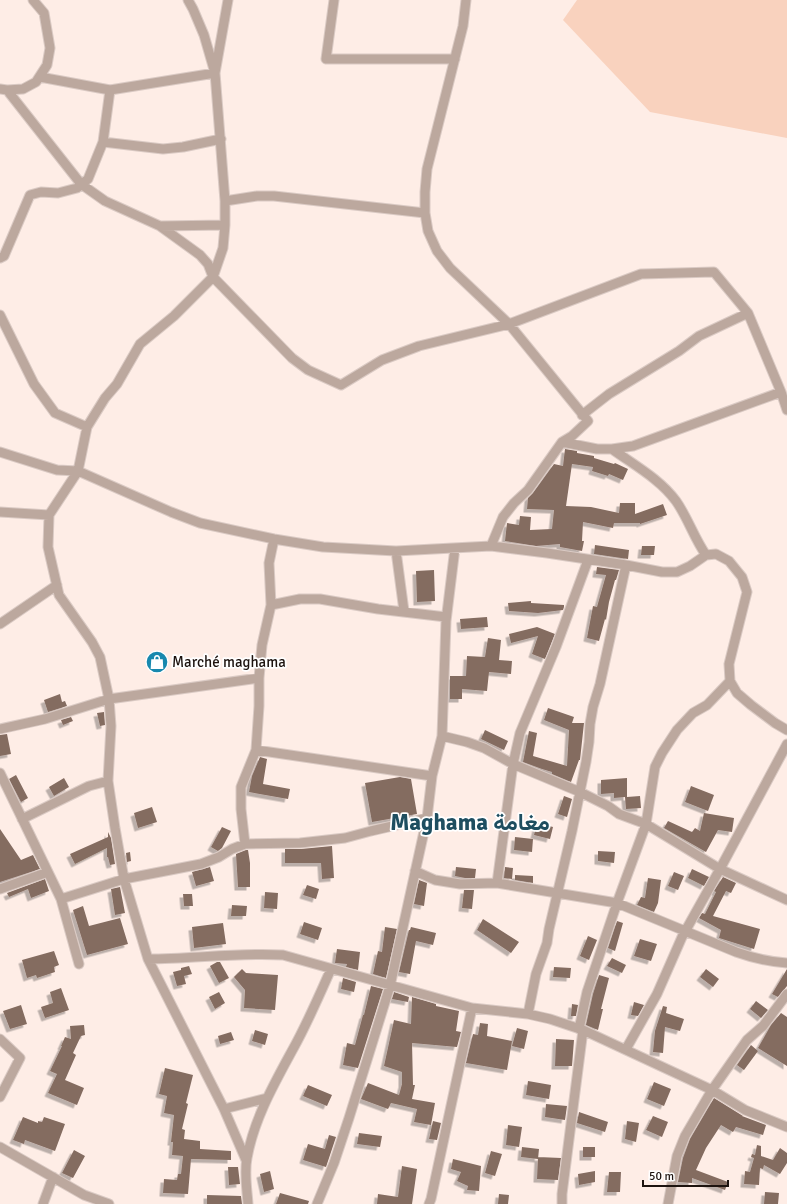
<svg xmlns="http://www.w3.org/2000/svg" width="787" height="1204" viewBox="0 0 787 1204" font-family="Signika,Vazirmatn,sans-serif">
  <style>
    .green { fill: #f9d2be }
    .building { fill: #846c61; filter: url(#shadow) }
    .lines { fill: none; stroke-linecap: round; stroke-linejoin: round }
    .minor-casing { stroke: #dacac4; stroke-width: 11 }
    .minor { stroke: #bca89e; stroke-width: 9 }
    .labels { text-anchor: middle; stroke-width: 3.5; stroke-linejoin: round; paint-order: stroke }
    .poi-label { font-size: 15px; fill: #1d130f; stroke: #fff; text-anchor: start }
    .town-label { font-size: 23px; font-weight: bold; fill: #1e4e60; stroke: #fff }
  </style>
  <defs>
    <filter id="shadow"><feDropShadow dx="-3.5" dy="3.5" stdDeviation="0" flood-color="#0004"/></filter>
  </defs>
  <rect width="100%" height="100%" fill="#feede6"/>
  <path class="green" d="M577,0H787V138L650,112L563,20Z"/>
  <path class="building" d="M565,449L577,451V453L594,456V458L614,464L615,463L628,469L623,480L609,474L608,476L592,471L593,467L572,464L566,506L591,507L619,513L620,503H635V514L663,504L667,515L640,524V523H614L613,528L583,522L582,541H584L582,551L560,547V544L536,546L505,541L507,523L519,525L520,516L531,517L530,530L552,529L554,510L527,509L528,498L533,493L554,464L563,466Z
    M595,545L629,550L628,559L594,554Z
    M642,546H655L654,555H641Z
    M597,567L619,570L616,580H615L609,602L606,620L605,619L599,641L587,638L593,606L597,607L606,575L596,574Z
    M434,570L435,601L417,602L416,571Z
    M531,601V603L564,605V607L563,610L538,613L509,611L508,603Z
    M487,617L488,627L461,629L460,619Z
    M537,627L555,634L545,659L532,654L538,636L511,643L509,634Z
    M488,638L501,640L499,660L512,661L511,674L489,672L487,691L462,689V699H450V676H466L467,656L485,657Z
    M60,694L62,702L65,701L67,706L48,712L44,700Z
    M548,708L574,717L572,723H584L580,760H579L571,782L552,774V772L542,769L523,762L529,731L537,733L533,756L567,766L569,730L544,720Z
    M104,712L105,725L100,726L97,713Z
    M71,717L73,721L63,725L61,720Z
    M485,730L508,741L504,750L481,739Z
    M7,734L11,754L0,756V735Z
    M260,757L267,759L263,784L290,789L288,799L249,792L252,776Z
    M16,775L28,798L21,802L9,779Z
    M400,777L411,779L417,814L372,822L365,783Z
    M64,778L69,787L54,796L49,787Z
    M627,778V797L640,796L641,808L626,809L625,797L614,798V793L601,794V780Z
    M691,786L714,795L708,811L685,802Z
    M564,796L572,799L567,817L558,814Z
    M152,807L157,822L138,828L134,813Z
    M704,813L734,818L732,832L718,830L706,852L664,828L668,821L692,832L695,828L700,831Z
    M537,823L553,827L550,839L534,835Z
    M222,827L231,831L222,848L218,851L211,847Z
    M0,829L21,860L33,855L40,869L0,882Z
    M108,832L111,838L115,864L110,865L108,857H107V848L75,864L70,854L108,837Z
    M515,837L533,839L532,852L514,850Z
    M332,846L334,878L322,879L321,863H285V849H301Z
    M246,850H248L250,863V887H238L236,854Z
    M598,851L615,852L614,863L598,861Z
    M130,852L131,861L127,862L126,853Z
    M210,867L214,881L196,886L192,872Z
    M456,867L476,869L475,878H465L455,876Z
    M505,867L513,868L512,879L504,878Z
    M692,869L709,877L704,886L688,878Z
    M674,872L684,876L678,890L668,886Z
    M515,875L533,876V883L515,880Z
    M723,877L736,883L731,893L726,891L713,916L760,929L754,949L719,938L721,930L699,918L702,913L705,914L716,892L714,891Z
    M648,878L661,880L658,903L654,912L637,905L641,897L645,898Z
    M45,879L49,891L31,898L28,889L9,897L7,893Z
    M419,880L427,883L424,906L414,904Z
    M307,885L319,889L316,899L303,895Z
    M120,887L125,913L115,915L111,889Z
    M464,890H474L472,909L462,908Z
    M265,892L278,893L277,909L264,908Z
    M183,894H192L193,906H184Z
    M232,905L247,906L246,916H231Z
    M83,906L89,926L120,918L128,944L87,955L73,910Z
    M483,919L519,942L511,953L477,930Z
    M617,921L623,923L615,951L608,948Z
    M304,922L322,928L318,940L300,934Z
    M223,923L226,944L194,948L192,927Z
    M385,927L397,929L386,978L373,974L378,951L382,952Z
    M411,927L436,933L433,945L416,941L410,974L399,972L409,930H410Z
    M588,936L597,940L589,960L580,956Z
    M640,939L657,944L651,961L634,956Z
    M337,949L360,952L358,970L346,967L347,964L335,963Z
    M54,951L59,965L54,967L55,972L37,978L36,975L27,978L22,960Z
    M612,958L626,965L622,973L607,966Z
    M217,962H220L229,978L219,983L210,966Z
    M189,966L192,974L184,976L186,984L177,986L173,972L181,970V968Z
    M554,967L571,968L570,978L553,977Z
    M242,969L246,973L278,975L275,1010L244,1008L245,990L234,977Z
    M706,969L719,979L713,987L700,977Z
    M787,969V986L778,997L772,994Z
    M599,975L609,978L601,1009H603L598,1030L586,1025L593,994Z
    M343,978L356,982L354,992L341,989Z
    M371,986L383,989L358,1068L343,1065L347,1043L355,1045L363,1015H364Z
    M61,988L69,1010L45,1018L41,1007L53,1003L50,992Z
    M219,992L225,1003L215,1009L209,997Z
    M394,992L409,997L408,1002L392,999Z
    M412,997L436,1004V1006L459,1011L456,1031L461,1032L457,1047L412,1043L413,1085H415L412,1099L435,1103L431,1125L414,1122L417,1109L391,1103L388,1109L361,1099L368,1083L399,1095L402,1084V1072L384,1066L394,1020L411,1024Z
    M756,1001L768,1010L761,1018L750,1009Z
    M634,1002L644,1005L638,1016L631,1015Z
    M572,1004L578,1005L576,1016H571Z
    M21,1005L27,1024L10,1029L3,1011Z
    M663,1006L667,1007L666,1013L684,1019L680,1031L665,1027L663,1053L653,1052L655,1031Z
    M781,1013L787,1017V1066L758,1048L771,1025Z
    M480,1023L488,1024L487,1036L512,1041L507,1070L466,1063L473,1034L478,1035Z
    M84,1025L85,1035L81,1036L73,1053L76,1055L65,1080L84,1088L77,1105L48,1093L57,1074L50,1071L62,1046H61L65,1037L71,1039L70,1026Z
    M517,1028L528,1031L524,1049L512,1046Z
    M255,1030L268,1034L265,1045L252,1041Z
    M231,1032L234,1040L220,1044L218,1036Z
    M556,1039L574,1040L572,1066H555Z
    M751,1045L758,1051L744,1070L737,1065Z
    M165,1068L193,1075L186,1103L188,1104L182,1129L185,1130L184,1139L200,1141V1149L231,1151V1160L191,1159L188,1194L163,1193L164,1179L177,1180L178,1174H181L183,1156L172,1155L173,1142H171L174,1115L164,1113L167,1096L159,1094Z
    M528,1081L551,1085L549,1099L526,1095Z
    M654,1082L671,1089L664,1106L647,1099Z
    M308,1085L332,1095L327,1106L303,1096Z
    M714,1098L743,1116H742L766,1125L763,1135L736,1127L733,1132L721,1125L706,1148L696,1170L728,1182L725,1190L692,1178V1183L678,1182L683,1158L690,1139Z
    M546,1104L567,1106L565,1120L545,1117Z
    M579,1112L608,1122L605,1132L577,1123Z
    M653,1116L668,1122L662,1137L646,1130Z
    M23,1117L38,1123V1121L42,1122L44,1117L65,1124L55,1151L25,1140L24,1144L13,1140Z
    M433,1121L441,1123L437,1140L429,1139Z
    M627,1121L639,1123L636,1142L625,1139Z
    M508,1125L522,1127L519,1147L506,1145Z
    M359,1133L382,1136L380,1147L357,1144Z
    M329,1135L336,1137L326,1167L303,1160L308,1144L325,1149Z
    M757,1145L761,1146V1156L773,1160L780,1148L787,1153V1163L780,1174L764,1165L763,1169L760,1168L759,1185L744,1184L745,1171L750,1172L754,1158L751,1157L752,1154L755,1155Z
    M522,1147L539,1149L538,1159L521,1157Z
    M583,1147H595V1157H583Z
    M74,1150L85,1156L73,1178L62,1173Z
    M491,1151L502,1154L495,1176L485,1173Z
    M538,1157L561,1158L558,1180L537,1179Z
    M453,1159L481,1166L479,1191L467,1190L468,1186L457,1181L461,1172L451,1169Z
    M402,1166L417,1169L412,1204H377L378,1194L398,1197Z
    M228,1167H238L240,1184L229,1185Z
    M270,1171L274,1189L264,1192L260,1174Z
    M595,1171V1182L579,1185L578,1174Z
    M609,1172H621L620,1192H607Z
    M765,1192L779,1193L778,1204H764Z
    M280,1193L309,1201L308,1204H276Z
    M499,1194L509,1195L508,1204H498Z
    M207,1195L241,1196L242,1204H207Z"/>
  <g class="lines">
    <g class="minor-casing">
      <path id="minor" d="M188,0L193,9L204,35L215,73L225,201V225L223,248L213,277L174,316L140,344L117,384L105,398L87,427L78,471L49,515L48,547L59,595L92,642L100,657L109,699L111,726L108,781L115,828L124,879L148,959L224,1109L246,1160
        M334,0L326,59H455
        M466,0L463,26L427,169L425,192V213L428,231L437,251L450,268L509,324L588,421L572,436L562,442L528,490L514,503L503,517L491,546
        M40,77L110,90L215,73L228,0
        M0,89L7,90L23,89L36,82L47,65L50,48L44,13L33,0
        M7,90L81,184L105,201L160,226L200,255L208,264L213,277L292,358L308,370L341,385L382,360L419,346L509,324L641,274L714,272L748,313L781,392L787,410
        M103,142L163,149L183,147L221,139
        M225,201L257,196H274L425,213
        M160,226L225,225
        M0,258L4,256L30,195L41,192L58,193L77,188L88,179L103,142L110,90
        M0,315L34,384L55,413L87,427
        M582,415L609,394L679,351L699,336L748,313
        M562,442L597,449H612L633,446L781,392
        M612,449C634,465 660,479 676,501C688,518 694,538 706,555
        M0,452L57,470L78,471L171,512L200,523L274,539L323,547L396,551L491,546L547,553L626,565L662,572H677L690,566L706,555L716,554L729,561L742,577L747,592L729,664L730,681L737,693L751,705L775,723L787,730
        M0,512L49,515
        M396,551L404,611
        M271,605L300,599H320L378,609L446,617
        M0,624L57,585
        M0,729L45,719L109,699L259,678
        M442,736L467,742L484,748L513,764L580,792L608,806L619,814L646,824L720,869L787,900
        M256,750L432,776
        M0,773L61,899L79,964
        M22,819L89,786L108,781
        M245,844L241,809V787L256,750L259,706V678L262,645L271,605L269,563L274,539
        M415,871L435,880L460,884L497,883L617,903L736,952C753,958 769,962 787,963
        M497,883L513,764L520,733L556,647L588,560
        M0,889L48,872
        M61,899L124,879L201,864L219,857L232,849L245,844L300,843L345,838L371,831L427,818
        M148,959C193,959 239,952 283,955L472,1008L528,1014L550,1019L583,1030L712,1090L745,1110L787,1127
        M528,1014L536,974L547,943L549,929L572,831L586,762L589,742L590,724L593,707L600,684L626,565
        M579,1029L587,992L617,903L646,824L655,767L662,753L677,730L693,713L707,705L730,681
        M0,1039L20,1058L0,1097
        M626,1049L657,994L682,937L720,869L787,744
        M224,1109L267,1098
        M0,1147L84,1195L109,1204
        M43,1204L53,1177
        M248,1204C247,1189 244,1173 247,1158C254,1119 274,1084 293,1049C307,1024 319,996 331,969
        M317,1204L334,1163L349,1118L390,986L427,818L432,776L442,736L446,621L455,548
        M429,1204L431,1199L472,1008
        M562,1204V1194L583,1030
        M668,1204L677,1156L685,1136L712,1090L747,1040L763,1026L787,994"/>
    </g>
    <use href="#minor" class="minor"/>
  </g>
  <defs>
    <g id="shop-disc" transform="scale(1.15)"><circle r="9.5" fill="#1788ae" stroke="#fff"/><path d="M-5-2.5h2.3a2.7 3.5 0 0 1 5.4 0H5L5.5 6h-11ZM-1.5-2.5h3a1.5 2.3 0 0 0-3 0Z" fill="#fff"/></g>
  </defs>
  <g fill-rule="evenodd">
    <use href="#shop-disc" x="157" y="662"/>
  </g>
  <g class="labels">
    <g class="poi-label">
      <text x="172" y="667">Marché maghama</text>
    </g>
    <g class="town-label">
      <text x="470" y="830">Maghama مغامة</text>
    </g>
  </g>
  <path d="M643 1180v6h85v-6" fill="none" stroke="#1d130f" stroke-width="2"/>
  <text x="649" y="1180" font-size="12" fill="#1d130f" stroke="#ffffff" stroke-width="3" paint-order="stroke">50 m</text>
</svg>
